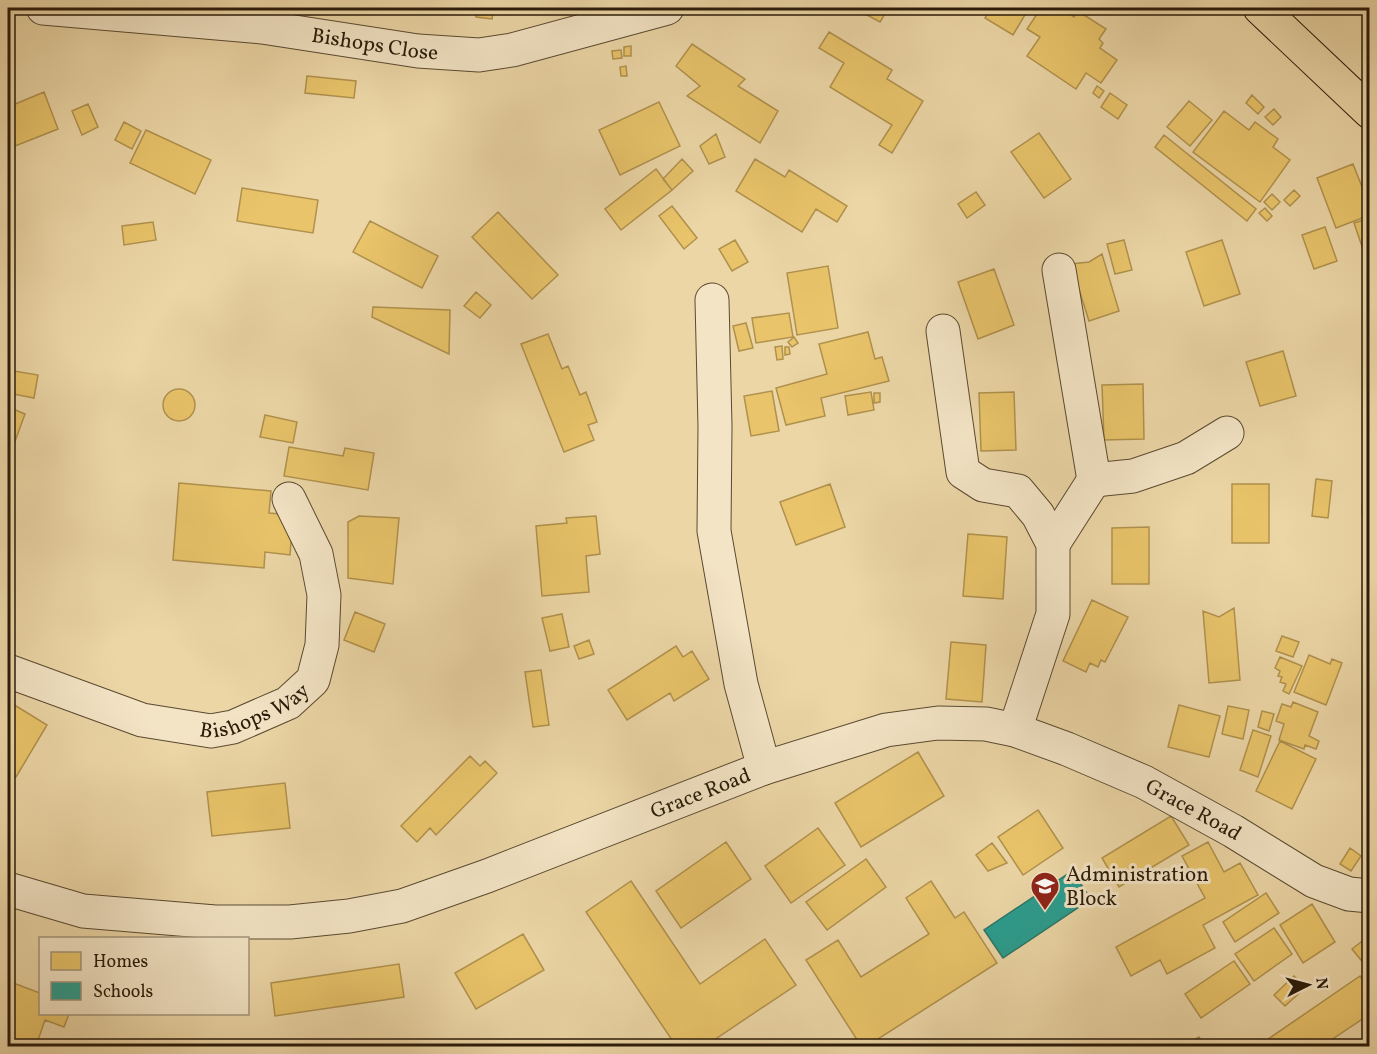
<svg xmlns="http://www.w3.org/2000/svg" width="1377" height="1054" viewBox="0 0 1377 1054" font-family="Vollkorn,serif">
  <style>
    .homes { fill: #e9c46a; stroke: #b0914d; stroke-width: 1.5 }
    .schools { fill: #2a9d8f; stroke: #2a7667; stroke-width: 1.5 }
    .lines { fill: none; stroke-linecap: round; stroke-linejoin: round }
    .minor-casing { stroke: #5a4a31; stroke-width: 35 }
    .major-casing { stroke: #2a1b0a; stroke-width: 35 }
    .minor { stroke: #f3e4c5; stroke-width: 33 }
    .major { stroke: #ecd6a6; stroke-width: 33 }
    .labels { text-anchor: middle; stroke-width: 6; stroke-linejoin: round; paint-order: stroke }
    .street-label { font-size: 21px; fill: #2a1b0a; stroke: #f3e4c5 }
    .poi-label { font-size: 21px; fill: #2a1b0a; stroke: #f3e4c5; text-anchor: start }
  </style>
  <rect width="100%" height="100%" fill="#ecd6a6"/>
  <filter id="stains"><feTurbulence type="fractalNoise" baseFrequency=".00333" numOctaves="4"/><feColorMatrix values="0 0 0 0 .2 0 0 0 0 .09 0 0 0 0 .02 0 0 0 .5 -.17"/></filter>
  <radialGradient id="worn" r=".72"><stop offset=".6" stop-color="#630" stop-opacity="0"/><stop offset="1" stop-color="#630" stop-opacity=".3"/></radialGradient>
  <path class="homes" d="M477,8H494L492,19L476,17Z
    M500,8H527V14L499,10Z
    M533,8H549V12L534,14Z
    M854,8H885L888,9L880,22Z
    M991,8H1029L1013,35L985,18Z
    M1041,8H1060L1074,17L1078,11L1106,29L1099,39L1103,43L1100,48L1117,60L1101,83L1086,73L1076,89L1027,56L1040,37L1027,29Z
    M829,32L892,70L887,79L923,101L892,153L879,145L892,125L830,87L844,63L819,48Z
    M692,44L745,79L738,86L778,111L760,143L687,96L700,86L676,66Z
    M631,46V56H624V47Z
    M621,50L622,58L613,59L612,51Z
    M626,66L627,76H621L620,67Z
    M307,76L356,81L354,98L305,93Z
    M1097,86L1104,91L1099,98L1093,93Z
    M44,92L58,129L10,148L8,141V107Z
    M1110,93L1127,105L1118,119L1101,107Z
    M1252,95L1264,107L1258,114L1246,103Z
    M1189,101L1212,120L1190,146L1167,127Z
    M659,102L680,146L620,175L599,130Z
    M88,104L98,127L82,135L72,111Z
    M1274,109L1281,117L1273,125L1265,117Z
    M1224,111L1249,130L1255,122L1278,139L1273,147L1290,160L1260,202L1193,152Z
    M124,122L141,131L132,149L115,140Z
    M146,130L211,160L195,194L130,163Z
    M1039,133L1071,179L1044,198L1011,152Z
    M716,134L725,157L709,164L700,146Z
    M1164,135L1256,209L1247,221L1155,147Z
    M682,159L693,171L672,190L663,179Z
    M755,159L785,177L789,170L847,206L837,222L816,209L802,232L736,191Z
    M1353,164L1370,207V215L1336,228L1317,178Z
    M656,169L672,190L621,230L605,209Z
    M242,188L318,200L313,233L237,221Z
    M1294,190L1300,196L1290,206L1284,200Z
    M976,192L985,205L967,218L958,204Z
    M1272,194L1280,202L1272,210L1264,202Z
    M672,206L697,238L684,249L659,216Z
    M1265,208L1272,216L1267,221L1259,213Z
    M498,212L558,275L532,299L472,237Z
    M1370,218V263L1368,264L1354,223Z
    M370,221L438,256L422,288L353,252Z
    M153,222L156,240L124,245L122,226Z
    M1325,227L1337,261L1314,269L1302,235Z
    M735,240L748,262L732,271L719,249Z
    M1124,240L1132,270L1115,274L1107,244Z
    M1222,240L1240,294L1204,306L1186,252Z
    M1102,254L1119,311L1089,321L1071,264L1089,262Z
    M828,266L838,328L797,335L787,273Z
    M994,269L1014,325L978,339L958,282Z
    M476,292L491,305L480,318L464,306Z
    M373,307L450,310L449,354L372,317Z
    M789,313L793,337L756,343L752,318Z
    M746,323L753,348L739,351L733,326Z
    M868,332L875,359L882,357L889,381L821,398L825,416L786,425L776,388L827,374L819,344Z
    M548,334L562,369L568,366L580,395L586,392L597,422L588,425L594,440L564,452L521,344Z
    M794,337L798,343L792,347L788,342Z
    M782,346L783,359L777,360L775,347Z
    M785,347H789L790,354L785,355Z
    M1283,351L1296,396L1260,406L1246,362Z
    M8,370L38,375L34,398L8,393Z
    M1143,384L1144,439L1104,440L1102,385Z
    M163 405a16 16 0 1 1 32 0a16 16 0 1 1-32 0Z
    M772,391L779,431L751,436L744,396Z
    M871,392L874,410L848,415L845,396Z
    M1014,392L1016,450L981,451L979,393Z
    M874,393H880V402L874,403Z
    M8,407L25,414L14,444L8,442Z
    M265,415L297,422L293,443L260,437Z
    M289,447L343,456L345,448L374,453L368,490L284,476Z
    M1367,469H1370V523L1363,524L1362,506L1369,505Z
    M1316,479L1332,481L1328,518L1312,516Z
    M179,483L271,491L269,513L293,515L290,555L265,552L264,568L173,560Z
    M830,484L845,527L796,545L780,502Z
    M1232,484H1269V543H1232Z
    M359,516L399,518L393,584L348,578V522Z
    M596,516L600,554L586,556L589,592L542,596L536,526L567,523L566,518Z
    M1149,527V584H1112V528Z
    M968,534L1007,537L1003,599L963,596Z
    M1092,600L1128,617L1105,662L1101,660L1098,667L1090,663L1086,672L1063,661Z
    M1234,608L1240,680L1209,683L1203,611L1219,617Z
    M355,612L385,624L374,652L344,640Z
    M562,614L569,647L550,651L542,618Z
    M1282,636L1299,642L1293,657L1276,651Z
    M589,640L594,654L579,659L574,646Z
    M951,642L986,645L982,702L946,699Z
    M676,646L683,657L692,651L709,679L674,701L670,693L627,720L608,690Z
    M1309,655L1330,664L1332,659L1342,663L1326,705L1294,692Z
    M1280,657L1302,666L1289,694L1283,691L1286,684L1280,682L1282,677L1278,676L1280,671L1275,668Z
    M541,670L549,725L533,727L525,672Z
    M8,701L47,725L16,777L8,772Z
    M1293,702L1318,712L1309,736L1319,741L1316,749L1305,745L1304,749L1279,740L1284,724L1276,721L1282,704L1291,707Z
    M1179,705L1220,716L1209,757L1168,747Z
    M1228,706L1249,710L1243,739L1222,734Z
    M1262,711L1274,714L1269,731L1258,727Z
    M1253,730L1271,736L1258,777L1240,770Z
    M1280,741L1316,759L1292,809L1256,791Z
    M918,752L944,796L861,847L835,803Z
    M470,756L480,766L485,761L497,773L436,835L430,828L417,842L401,826Z
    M285,783L290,828L212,836L207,792Z
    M1038,810L1063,848L1023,875L998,837Z
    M1171,816L1189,845L1119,887L1102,858Z
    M818,828L845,865L791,903L765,866Z
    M726,842L751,879L681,928L656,891Z
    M1208,842L1224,872L1240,863L1258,895L1203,925L1215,948L1167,974L1160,960L1131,976L1116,947L1205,898L1182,856Z
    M992,843L1007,863L988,871L976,855Z
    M1350,848L1361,856L1351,871L1340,864Z
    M866,859L886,887L827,930L806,902Z
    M631,881L700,984L765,939L796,985L705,1046H676L586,912Z
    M931,881L955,918L964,912L997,963L867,1046H861L806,960L838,940L861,977L929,934L906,898Z
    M1266,893L1279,913L1235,942L1223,922Z
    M1312,904L1335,942L1303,963L1280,925Z
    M1274,928L1292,954L1254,981L1235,954Z
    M523,934L544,970L476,1009L455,973Z
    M1370,935V971L1352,949Z
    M1234,961L1250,984L1201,1018L1185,994Z
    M399,964L404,997L275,1016L271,983Z
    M1294,976L1305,988L1285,1006L1274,995Z
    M1360,976L1370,990V1014L1322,1046H1258Z
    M8,981L40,993V1014H69L64,1027L45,1020L36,1046H13L8,1045Z
    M1199,1037L1205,1046H1183Z"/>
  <path class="schools" d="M1072,871L1091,899L1003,958L984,930Z"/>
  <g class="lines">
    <g class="minor-casing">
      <g id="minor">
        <path id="s1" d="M43,8L262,27L418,51L479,55L512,50L667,8"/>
        <path d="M1059,270L1094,480L1133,476L1186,458L1227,433"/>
        <path d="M712,300L715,426L714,531L741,684L764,768"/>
        <path d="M943,331L963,472L983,485L1018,491L1038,515L1053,544V614L1015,730"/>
        <path d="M1053,544L1094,480"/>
        <path id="s2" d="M8,671L142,720L211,731L233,727L288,703L313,680L322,645L324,595L316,554L289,499"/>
        <path id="s3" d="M8,889L83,911L215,922H290L349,916L402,906L487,876L764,768L886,730L938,723L986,724L1015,730L1067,749L1144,782L1233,831L1314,881L1349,894L1370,896"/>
      </g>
    </g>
    <g class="major-casing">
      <path id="major" d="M1260,8L1370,112"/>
    </g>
    <use href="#minor" class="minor"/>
    <use href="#major" class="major"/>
  </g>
  <defs>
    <g id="school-pin" transform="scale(1.5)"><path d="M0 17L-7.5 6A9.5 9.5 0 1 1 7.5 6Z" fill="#8f2418" stroke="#f3e4c5"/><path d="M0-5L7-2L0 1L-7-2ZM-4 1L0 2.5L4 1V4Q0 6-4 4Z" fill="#fff"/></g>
  </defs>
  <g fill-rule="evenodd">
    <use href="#school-pin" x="1045" y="886"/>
  </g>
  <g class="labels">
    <g class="street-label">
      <text dy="7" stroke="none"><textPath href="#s1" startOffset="334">Bishops Close</textPath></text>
      <text dy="7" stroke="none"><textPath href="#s2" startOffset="260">Bishops Way</textPath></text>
      <text dy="7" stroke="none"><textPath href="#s3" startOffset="718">Grace Road</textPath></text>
      <text dy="7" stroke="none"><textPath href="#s3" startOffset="1240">Grace Road</textPath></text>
    </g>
    <g class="poi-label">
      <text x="1066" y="881">Administration<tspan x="1066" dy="24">Block</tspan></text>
    </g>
  </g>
  <rect width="1377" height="1054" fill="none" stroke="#ecd6a6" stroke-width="30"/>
  <rect x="9" y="9" width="1359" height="1036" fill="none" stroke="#2a1b0a" stroke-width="3"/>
  <rect x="15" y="15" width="1347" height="1024" fill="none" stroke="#2a1b0a" stroke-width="1.5"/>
  <rect x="39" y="937" width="210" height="78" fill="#f3e4c5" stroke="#a3947a" stroke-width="1.5"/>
  <rect x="51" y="952" width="30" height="18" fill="#e9c46a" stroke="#a3947a" stroke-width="1.5"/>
  <text x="93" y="967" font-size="18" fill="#2a1b0a">Homes</text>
  <rect x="51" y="982" width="30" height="18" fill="#2a9d8f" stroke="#a3947a" stroke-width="1.5"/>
  <text x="93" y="997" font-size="18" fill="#2a1b0a">Schools</text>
  <g transform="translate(1308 985) rotate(84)" stroke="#f3e4c5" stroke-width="4.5" paint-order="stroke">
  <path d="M0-4.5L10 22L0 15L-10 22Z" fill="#2a1b0a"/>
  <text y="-9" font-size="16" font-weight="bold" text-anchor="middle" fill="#2a1b0a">N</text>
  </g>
  <rect width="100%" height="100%" filter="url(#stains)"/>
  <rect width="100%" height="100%" fill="url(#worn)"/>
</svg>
